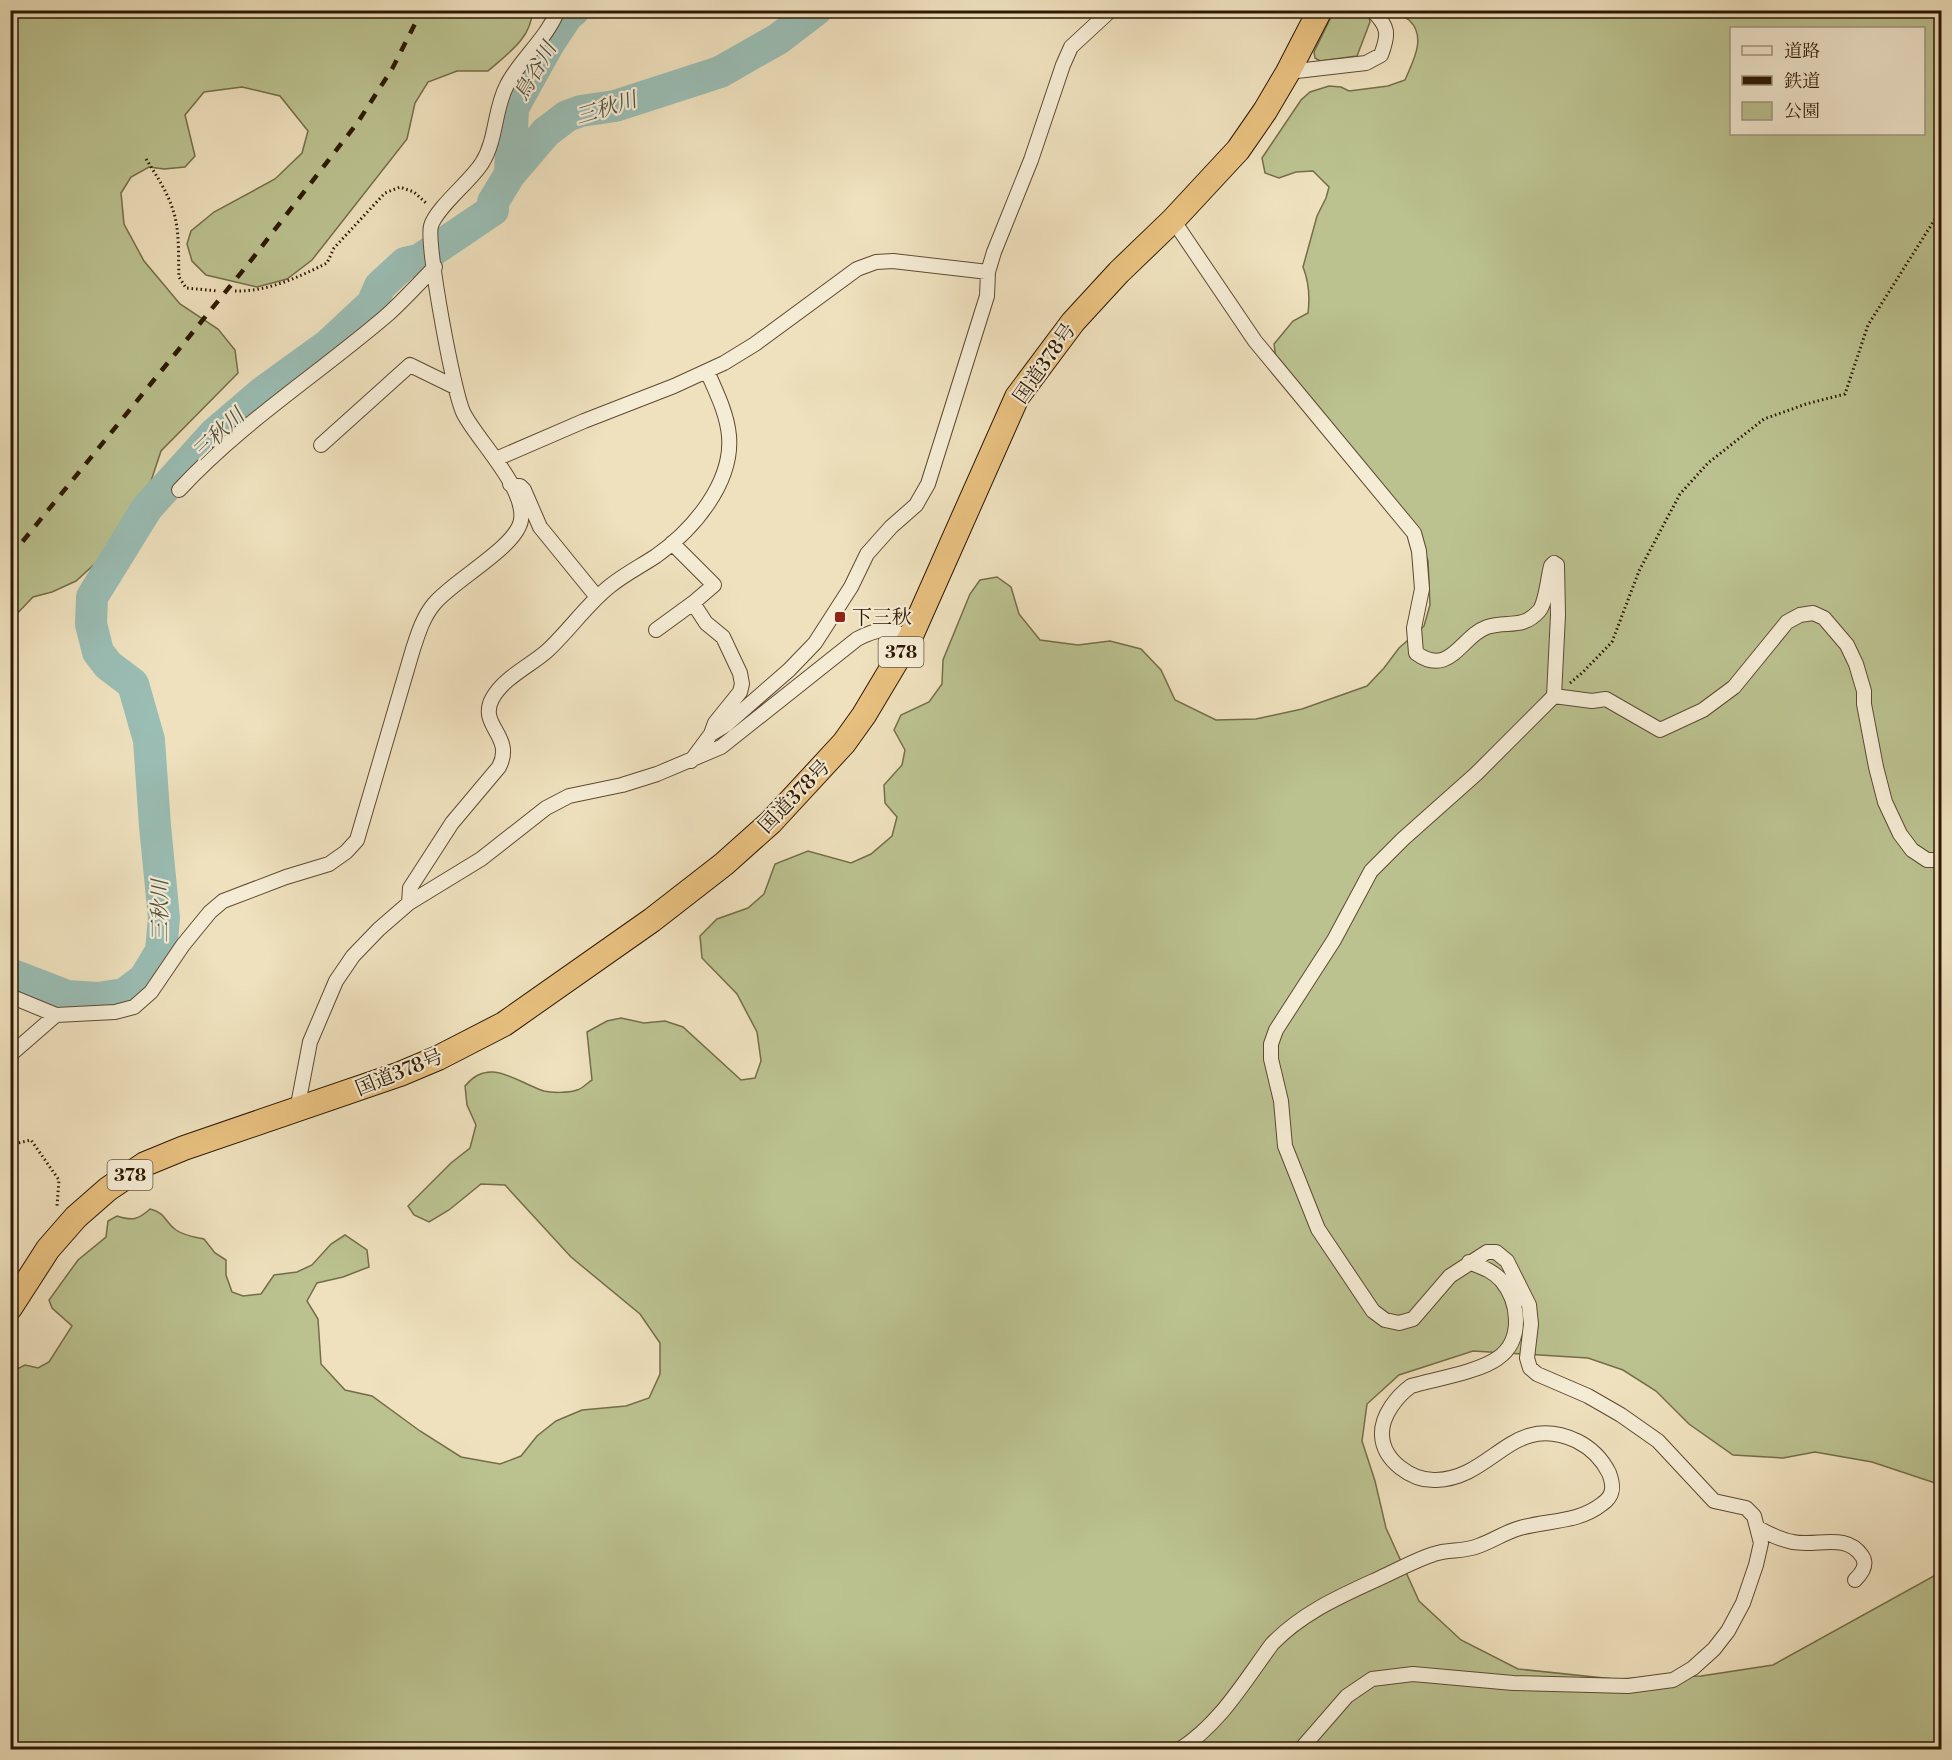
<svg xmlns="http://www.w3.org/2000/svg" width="1952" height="1760" viewBox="0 0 1952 1760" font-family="'Libre Bodoni','Noto Serif JP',serif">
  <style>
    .green { fill: #bbc290; stroke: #746d49; stroke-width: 1.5; fill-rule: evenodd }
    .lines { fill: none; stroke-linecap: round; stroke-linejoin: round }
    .river { stroke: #9abdb4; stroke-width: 32 }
    .minor-casing { stroke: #5e4a31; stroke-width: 16 }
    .trunk-casing { stroke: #2d1802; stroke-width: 26 }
    .path { stroke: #2d1802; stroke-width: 3; stroke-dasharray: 1.5 3; stroke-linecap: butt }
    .minor { stroke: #f5ecd5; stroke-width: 14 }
    .trunk { stroke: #e8c07f; stroke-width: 24 }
    .rail { stroke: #2d1802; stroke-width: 4.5; stroke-dasharray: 10 10; stroke-linecap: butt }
    .poi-dot { fill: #8f2418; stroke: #f5ecd5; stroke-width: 2 }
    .labels { text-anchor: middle; stroke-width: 4.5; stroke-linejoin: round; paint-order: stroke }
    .shield { fill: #f5ecd5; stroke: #695841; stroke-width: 1.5 }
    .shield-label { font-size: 18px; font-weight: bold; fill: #2d1802 }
    .street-label { font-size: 20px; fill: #2d1802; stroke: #f5ecd5 }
    .poi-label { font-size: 20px; fill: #2d1802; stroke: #f5ecd5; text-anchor: start }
    .water-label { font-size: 21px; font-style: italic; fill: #535240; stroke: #f5ecd5 }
  </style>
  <rect width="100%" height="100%" fill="#efe1be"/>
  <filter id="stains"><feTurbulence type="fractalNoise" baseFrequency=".00333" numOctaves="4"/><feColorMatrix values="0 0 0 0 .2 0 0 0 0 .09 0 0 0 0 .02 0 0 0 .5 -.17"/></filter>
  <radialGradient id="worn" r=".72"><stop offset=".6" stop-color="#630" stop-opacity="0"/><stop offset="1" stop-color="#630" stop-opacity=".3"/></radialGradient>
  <path class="green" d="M11,10H532C533,37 506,55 488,71H457L428,82L415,103L407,139L312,260L287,279L257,287L206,275L192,261L187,244L191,231L214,212L275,179L302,153L308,131L280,96L242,87L204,92L185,115L195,156L185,167L164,169L149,167L131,177L121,193L124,224L144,261L180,304L218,329L235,350L238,373L161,451L151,481L99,560L76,581L52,592L33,597L11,620Z
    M1334,11H1363L1369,17L1370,22L1357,56L1320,61L1315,58L1314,52Z
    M1394,11H1941V1485L1872,1462L1815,1452L1783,1458L1733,1455L1689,1424L1656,1391L1623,1370L1588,1358L1473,1351L1399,1375L1367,1404L1362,1441L1375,1481L1386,1528L1419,1601L1461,1640L1518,1669L1614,1679L1701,1676L1773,1665L1941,1572V1749L11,1750V1372L25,1365L38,1368L49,1362L72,1326L52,1308L49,1300L78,1260L106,1237L108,1221L117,1216C132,1221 138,1220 150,1209C167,1213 164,1222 176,1230C185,1236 195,1237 204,1239L215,1253L226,1260V1275L232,1292L243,1296L261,1294L274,1275L297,1272L312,1265L331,1244L345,1235L367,1250L369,1267L343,1277L317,1283L307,1301L318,1319L321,1364L345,1390L372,1396L420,1431L461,1457L500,1464L521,1456L537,1436L556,1421L582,1410L626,1406L649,1398L660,1374V1343L640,1314L571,1257L505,1185L481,1184L449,1210L429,1222L414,1215L408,1206L451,1163L470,1148L476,1125L467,1105L465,1086C489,1056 516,1082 544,1091C552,1093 568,1093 577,1090C582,1089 587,1083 592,1080L587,1032L607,1021L621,1018L644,1023L665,1021L683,1027L741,1080L755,1078L761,1061L757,1032L737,994L702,958L700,936L717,919L748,908L764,894L775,864L808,851L851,863L871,854L892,836L897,817L885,803L884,785L902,765L905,750L894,730L901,715L929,702L942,684L943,660L970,594L980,580L997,577L1011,587L1019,614L1040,640L1078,645L1110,641L1141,649L1161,670L1175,700L1216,720L1256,719L1302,709L1367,686L1384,668L1399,648L1424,626L1430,605L1428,561L1417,532L1277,367L1274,344L1293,321L1308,313C1310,297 1309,282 1303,267L1317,216L1326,198L1329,187L1313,171L1296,172L1279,178L1265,173L1262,158L1301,100L1310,92L1329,86L1341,87L1349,91L1388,86L1405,80C1412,63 1427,38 1410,21C1406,17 1399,15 1394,11ZM1732,28H1924V134H1732Z"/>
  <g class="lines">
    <path class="river" d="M510,174L513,108L548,45L567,16L574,10
      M10,974L67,996L98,998L124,994L144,979L161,951L164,918L155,826L149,740L133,684L108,665L98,652L91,624L92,597L147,508L214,434L263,392L328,345L372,304L380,286L405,263L419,260L493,210V202L510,174L546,132L567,116L581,111L615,106L720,72L778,39L816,10"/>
    <g class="minor-casing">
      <path id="minor" d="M1288,72L1366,63L1381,55C1389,34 1389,27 1372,10
        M1173,220L1255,341L1414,533L1419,551L1422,589L1414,628L1416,653C1450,678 1461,636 1487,627C1507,620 1522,630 1539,611C1546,603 1548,577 1551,566L1554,563L1557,565L1558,615L1554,696L1476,774L1403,839L1371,871L1334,940L1276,1030L1271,1044V1059L1281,1101L1285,1146L1318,1229L1373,1311L1385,1320L1399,1323L1413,1319L1450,1276L1487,1252H1496L1507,1261L1529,1305L1531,1324L1527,1358L1530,1368L1537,1374L1588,1396L1621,1415L1658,1441L1714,1501L1746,1508L1754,1516L1761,1543L1756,1565L1743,1603L1728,1631L1714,1649L1693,1668L1673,1680L1628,1686L1513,1683L1413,1674L1372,1679L1347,1696L1300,1750
        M321,445L410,365L455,387
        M496,459L584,421L674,386L724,363L755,344L857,269L876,262L893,261L988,272
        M510,484L520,486L524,490L540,527L597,597
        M179,490C241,423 317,375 386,316C403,301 419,283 435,267
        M693,603L706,623L723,637L740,673L742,684L740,692L715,723L711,734
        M656,630L693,603L714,585L672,543
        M1554,696L1592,701L1606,699L1660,730L1703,710L1734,687L1787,622L1800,615L1813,613L1824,618L1847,645L1856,664L1864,691V704L1876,767L1885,802L1900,834L1912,850L1927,860H1942
        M691,761L711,734L726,725L789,670L815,643L851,587L867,554L891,527L916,505L928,484L987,296L988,272L994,252L1031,160L1063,65L1071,47L1111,10
        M409,903L410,888L452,823L499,767C515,736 478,726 492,699C503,678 530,666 547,651C569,631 586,605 610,586C625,574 641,566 656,556C693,530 733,483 729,436C727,413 716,392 707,371
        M10,996L56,1015L115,1012L134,1007L151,992L183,945L210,912L223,901L286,877L329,864L346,852L357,840L413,649C418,634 423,617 434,604C452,581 517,547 521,520C526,488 478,441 464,414C454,396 426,244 431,226C436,208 471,181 482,163C497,139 494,109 507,85C521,58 546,40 558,10
        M10,1055L56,1015
        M297,1110L310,1042L336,981L353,956L379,929L409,903L481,859L546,808L569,796L622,785L657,774L721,747L857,639C878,628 889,627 910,638
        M1758,1528C1769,1534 1781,1540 1793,1542C1817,1547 1846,1532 1862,1556C1868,1565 1862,1573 1855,1580
        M1179,1750C1220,1724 1244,1682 1272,1644C1303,1612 1341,1596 1380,1578C1398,1570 1415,1560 1434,1554C1448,1549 1464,1552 1478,1546C1493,1541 1505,1532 1520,1528C1548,1520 1578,1523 1602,1504C1614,1496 1614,1486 1609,1473C1602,1459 1591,1448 1577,1441C1512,1411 1494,1478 1436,1480C1412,1481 1383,1461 1382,1435C1381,1416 1397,1396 1411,1386C1435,1379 1479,1372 1498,1358C1524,1340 1519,1301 1501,1280C1492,1270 1481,1267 1469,1262"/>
    </g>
    <g class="trunk-casing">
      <path id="trunk" d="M10,1308L48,1249L76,1217L108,1189L145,1164L184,1148L400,1074L438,1058L504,1024L652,920L724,864L771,822L844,743L864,715L910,638L1017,397L1073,322L1119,272L1173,220L1238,150L1265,111L1288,72L1320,10"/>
    </g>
    <path class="path" d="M146,159C156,175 167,191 173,210C180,231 178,255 179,277L186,288L218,291
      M235,291C267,292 299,277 327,263L334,248L385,193L400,187L414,192L426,203
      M1570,683L1583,672L1612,642L1639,571L1680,494L1708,463L1764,419L1806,404L1845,394L1868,325L1942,208
      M10,1145L31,1140L59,1180L57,1206"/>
    <use href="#minor" class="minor"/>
    <use href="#trunk" class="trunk"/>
    <path class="rail" d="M10,557L249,263L358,122L392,69L422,10"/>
  </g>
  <rect class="poi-dot" x="834" y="611" width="12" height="12" rx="3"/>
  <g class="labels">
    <g class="shield">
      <rect x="878.5" y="637" width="45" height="30" rx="4.5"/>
      <rect x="107.5" y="1160" width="45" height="30" rx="4.5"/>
    </g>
    <g class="shield-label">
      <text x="901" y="658">378</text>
      <text x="130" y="1181">378</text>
    </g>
    <g class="street-label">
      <text transform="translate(1044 363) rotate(-55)" y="7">国道378号</text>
      <text transform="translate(794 796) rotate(-46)" y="7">国道378号</text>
      <text transform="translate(399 1072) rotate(-22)" y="7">国道378号</text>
    </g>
    <g class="poi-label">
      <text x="852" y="624">下三秋</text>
    </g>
    <g class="water-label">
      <text transform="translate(535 71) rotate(-60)" y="7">鳥谷川</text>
      <text transform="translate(606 108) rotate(-17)" y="7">三秋川</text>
      <text transform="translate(218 434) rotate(-44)" y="7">三秋川</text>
      <text transform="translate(160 911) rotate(-90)" y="7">三秋川</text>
    </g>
  </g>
  <rect width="1952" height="1760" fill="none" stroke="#efe1be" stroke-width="36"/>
  <rect x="12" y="12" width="1928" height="1736" fill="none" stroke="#2d1802" stroke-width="3"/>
  <rect x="18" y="18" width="1916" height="1724" fill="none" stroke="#2d1802" stroke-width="1.5"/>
  <rect x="1730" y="27" width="195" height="108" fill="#f5ecd5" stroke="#a59781" stroke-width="1.5"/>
  <rect x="1742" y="46" width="30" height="9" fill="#f5ecd5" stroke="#a59781" stroke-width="1.5"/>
  <text x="1784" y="57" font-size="18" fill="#2d1802">道路</text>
  <rect x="1742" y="76" width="30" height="9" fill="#2d1802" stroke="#a59781" stroke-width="1.5"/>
  <text x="1784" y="87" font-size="18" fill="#2d1802">鉄道</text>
  <rect x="1742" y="102" width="30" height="18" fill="#bbc290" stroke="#a59781" stroke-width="1.5"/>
  <text x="1784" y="117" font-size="18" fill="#2d1802">公園</text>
  <rect width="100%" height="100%" filter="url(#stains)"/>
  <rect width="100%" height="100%" fill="url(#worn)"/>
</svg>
